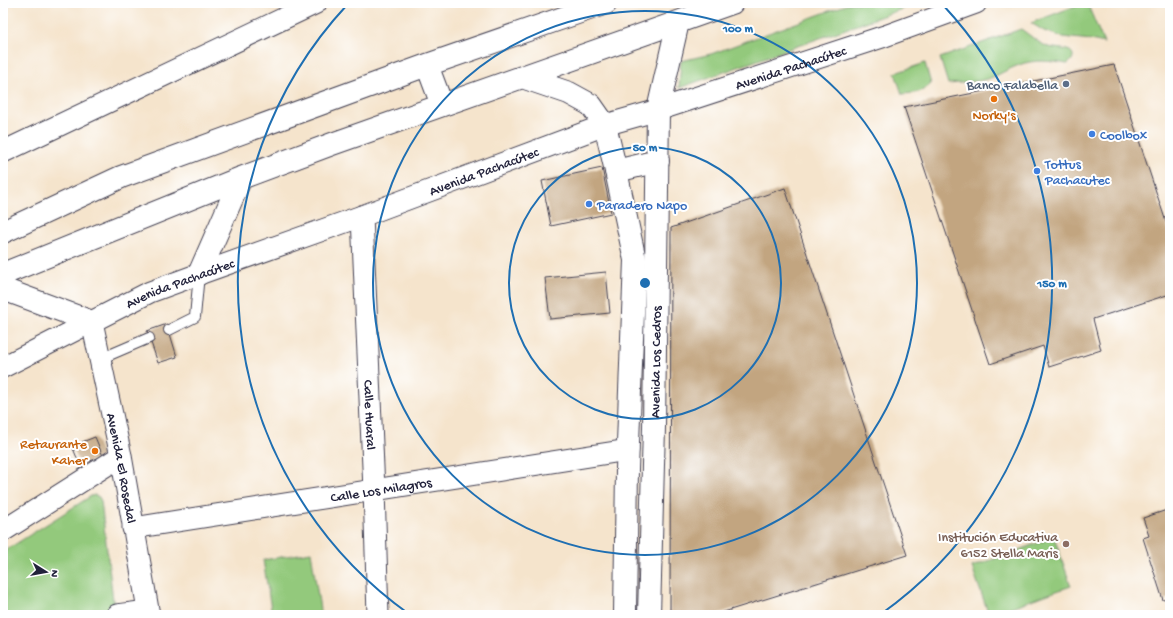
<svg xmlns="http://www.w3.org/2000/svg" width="1173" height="618" viewBox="0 0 1173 618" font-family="'Gochi Hand',sans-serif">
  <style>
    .green { fill: #93c97b; stroke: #5a765b }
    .building { fill: #c2a580 }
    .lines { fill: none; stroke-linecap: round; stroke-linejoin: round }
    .lane-casing { stroke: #423f51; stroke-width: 12 }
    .street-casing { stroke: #423f51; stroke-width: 23 }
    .secondary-casing { stroke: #423f51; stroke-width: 24 }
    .primary-casing { stroke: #423f51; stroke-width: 24 }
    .lane { stroke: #fff; stroke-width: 10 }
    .street { stroke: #fff; stroke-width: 21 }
    .secondary { stroke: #fff; stroke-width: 22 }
    .primary { stroke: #fff; stroke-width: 22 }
    .ring { fill: none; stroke: #1f6fb2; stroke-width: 2 }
    .service-dot { fill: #5c6f8a; stroke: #fff; stroke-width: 1.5 }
    .food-dot { fill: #e8710a; stroke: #fff; stroke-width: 1.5 }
    .shop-dot { fill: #3f7fe0; stroke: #fff; stroke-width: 1.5 }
    .education-dot { fill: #8d6e63; stroke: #fff; stroke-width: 1.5 }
    .labels { text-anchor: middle; stroke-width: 4; stroke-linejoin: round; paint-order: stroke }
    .street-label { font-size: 14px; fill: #22223b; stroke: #fff }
    .service-label { font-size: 14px; fill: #4e5e75; stroke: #fff; text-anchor: end }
    .food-label { font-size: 14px; fill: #c56008; stroke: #fff }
    .shop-label { font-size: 14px; fill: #366cbe; stroke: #fff; text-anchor: start }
    .education-label { font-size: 14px; fill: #785e54; stroke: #fff; text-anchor: end }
    .centre { fill: #1f6fb2; stroke: #fff; stroke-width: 2 }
    .ring-label { font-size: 12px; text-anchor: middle; font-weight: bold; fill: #1f6fb2; stroke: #fff; stroke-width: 4; stroke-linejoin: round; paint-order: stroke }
  </style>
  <rect width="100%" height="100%" fill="#fff"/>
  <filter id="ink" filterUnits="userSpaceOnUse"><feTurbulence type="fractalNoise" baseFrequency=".025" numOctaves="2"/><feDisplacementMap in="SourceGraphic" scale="8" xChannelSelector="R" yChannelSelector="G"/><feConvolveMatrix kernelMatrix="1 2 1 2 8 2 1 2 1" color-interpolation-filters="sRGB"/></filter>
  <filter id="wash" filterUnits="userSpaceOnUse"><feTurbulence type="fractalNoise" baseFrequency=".012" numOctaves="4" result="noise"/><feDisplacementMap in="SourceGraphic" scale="16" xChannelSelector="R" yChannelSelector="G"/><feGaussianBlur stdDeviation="0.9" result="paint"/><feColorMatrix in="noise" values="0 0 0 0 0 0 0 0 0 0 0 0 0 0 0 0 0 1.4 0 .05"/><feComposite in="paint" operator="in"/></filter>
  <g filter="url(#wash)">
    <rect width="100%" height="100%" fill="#f5e4cc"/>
    <path class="green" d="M851,3H919L679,88L681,61L711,54Z
      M1083,3H1087L1104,43L1091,40L1062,37L1044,31L1031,23Z
      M1021,29C1030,35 1038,43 1048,47C1055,49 1064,48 1070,51C1076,55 1072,62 1067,64C1051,61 1034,59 1019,65C1008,69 999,75 988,79C975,82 961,83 948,84L940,58Z
      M925,63L931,84C920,94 915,93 902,94L895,73Z
      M95,495L99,497L101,501L114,608L67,615H3V552L91,496Z
      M1054,537L1071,586L989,615L972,567Z
      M311,552L321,615H272L263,560Z"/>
    <g id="blocks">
      <path class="building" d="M1114,65L1170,234V294L1093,319L1101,350L1049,367L1043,346L990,364L904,107Z
        M602,168L611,213L551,226L542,181Z
        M785,188L907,555L714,615H670L671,228Z
        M606,272L610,313L550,319L545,278Z
        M167,324L177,357L158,363L147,331Z
        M95,437L103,456L80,465L72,446Z
        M1170,509V598L1163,600L1143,538L1149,536L1143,518Z"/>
    </g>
  </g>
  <g filter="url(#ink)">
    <use href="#blocks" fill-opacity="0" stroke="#423f51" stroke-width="1"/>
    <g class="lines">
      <g class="lane-casing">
        <path id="lane" d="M169,330L195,317L199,274
          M100,359L149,338"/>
      </g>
      <g class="street-casing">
        <g id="street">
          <path d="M3,152L316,3"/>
          <path id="s1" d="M362,216L374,490L378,615"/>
          <path id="s2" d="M92,322L121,456L149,615"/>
          <path id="s3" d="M3,367L150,292L199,274L362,216L605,125L658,110L885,36L976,3"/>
          <path id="s4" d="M133,528L628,450"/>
          <path d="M3,531L121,456"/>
          <path d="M117,615L148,611"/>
        </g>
      </g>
      <g class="secondary-casing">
        <g id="secondary">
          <path d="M605,125L616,171L635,260L627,469L625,615"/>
          <path d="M616,171L658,161"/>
          <path id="s5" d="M649,615L654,427L658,110"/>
        </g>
      </g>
      <g class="primary-casing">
        <path id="primary" d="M427,65L442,105
          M522,77L569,93L591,105L605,125
          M658,110L678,22
          M3,232L121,177L427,65L606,3
          M3,274L241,178L332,144L732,3
          M199,274L241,178
          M3,289L92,322"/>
      </g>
      <use href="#lane" class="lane"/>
      <use href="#street" class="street"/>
      <use href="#secondary" class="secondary"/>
      <use href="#primary" class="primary"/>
    </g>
  </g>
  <g class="ring">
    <circle cx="645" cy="283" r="136"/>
    <circle cx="645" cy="283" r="272"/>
    <path d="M409 614A407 407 0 0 1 347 5M943 5A407 407 0 0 1 881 614"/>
  </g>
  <circle class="service-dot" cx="1066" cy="84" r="4"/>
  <g class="food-dot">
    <circle cx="994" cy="99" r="4"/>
    <circle cx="95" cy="451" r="4"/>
  </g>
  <g class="shop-dot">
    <circle cx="1092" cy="134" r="4"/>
    <circle cx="1037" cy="171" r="4"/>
    <circle cx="589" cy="204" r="4"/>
  </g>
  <circle class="education-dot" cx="1066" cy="544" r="4"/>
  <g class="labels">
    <g class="street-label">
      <text dy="5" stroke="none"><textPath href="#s3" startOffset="844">Avenida Pachacútec</textPath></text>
      <text dy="5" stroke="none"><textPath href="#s3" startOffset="520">Avenida Pachacútec</textPath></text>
      <text dy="5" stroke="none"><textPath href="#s3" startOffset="196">Avenida Pachacútec</textPath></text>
      <text dy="5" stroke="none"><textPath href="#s5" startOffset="253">Avenida Los Cedros</textPath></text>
      <text dy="5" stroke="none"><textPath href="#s1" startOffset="199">Calle Huaral</textPath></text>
      <text dy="5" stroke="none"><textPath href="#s2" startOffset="149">Avenida El Rosedal</textPath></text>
      <text dy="5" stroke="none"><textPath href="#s4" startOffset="251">Calle Los Milagros</textPath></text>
    </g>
    <g class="service-label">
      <text x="1058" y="89">Banco Falabella</text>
    </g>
    <g class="food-label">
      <text x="994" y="119">Norky's</text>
      <text x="87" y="448" text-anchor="end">Retaurante<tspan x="87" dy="16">Kaher</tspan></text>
    </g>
    <g class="shop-label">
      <text x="1100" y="139">Coolbox</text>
      <text x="1045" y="168">Tottus<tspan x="1045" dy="16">Pachacutec</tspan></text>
      <text x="597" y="209">Paradero Napo</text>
    </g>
    <g class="education-label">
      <text x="1058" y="541">Institución Educativa<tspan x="1058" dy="16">6152 Stella Maris</tspan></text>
    </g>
  </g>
  <circle cx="645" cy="283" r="6" class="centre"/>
  <g class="ring-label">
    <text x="738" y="32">100 m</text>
    <text x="645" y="151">50 m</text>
    <text x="1052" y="287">150 m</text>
  </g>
  <rect width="1173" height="618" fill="none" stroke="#fff" stroke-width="16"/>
  <g transform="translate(46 572) rotate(101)" stroke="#ffffff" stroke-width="3" paint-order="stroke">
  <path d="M0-3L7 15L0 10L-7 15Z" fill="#22223b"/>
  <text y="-6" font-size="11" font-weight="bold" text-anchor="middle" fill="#22223b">N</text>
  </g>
</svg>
